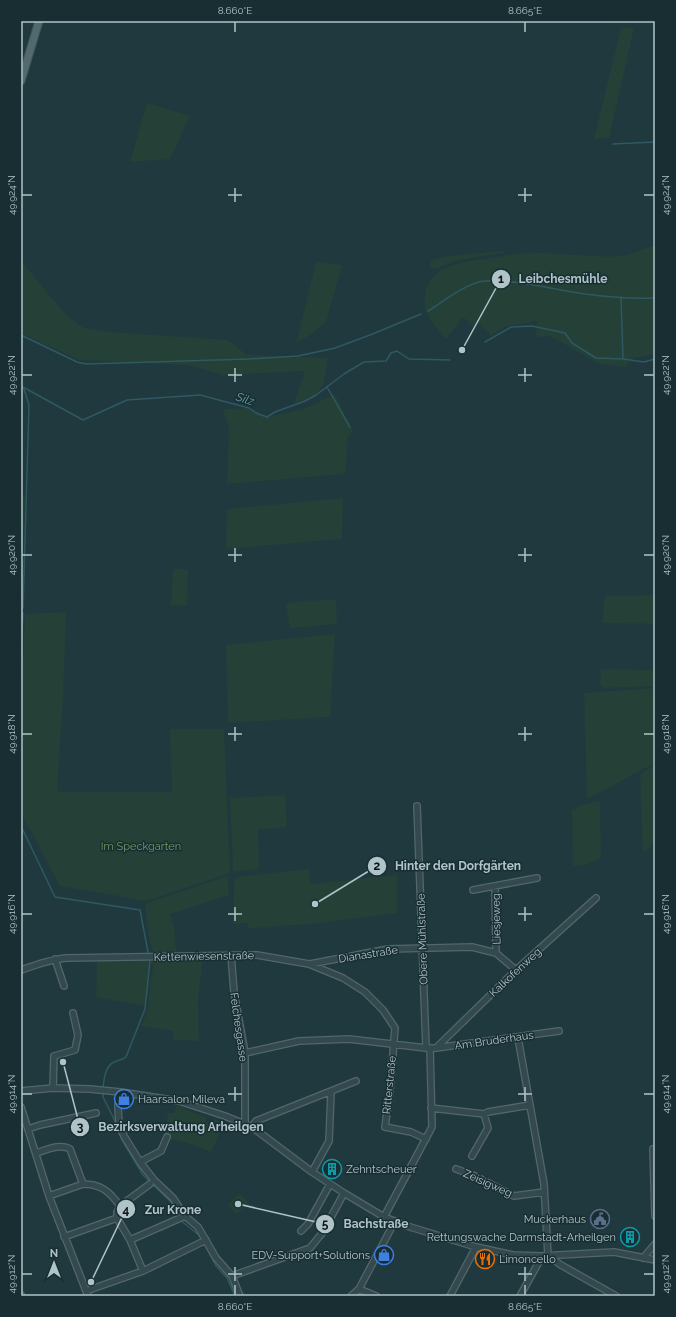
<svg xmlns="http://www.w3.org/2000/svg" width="676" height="1317" viewBox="0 0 676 1317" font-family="Raleway,sans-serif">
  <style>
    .green { fill: #244037 }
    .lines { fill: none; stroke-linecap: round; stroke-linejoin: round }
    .stream { stroke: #2e5962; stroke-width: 1.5 }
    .minor-casing { stroke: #52676b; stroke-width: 8 }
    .major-casing { stroke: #405559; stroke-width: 9 }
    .minor { stroke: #34494d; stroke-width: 5.5 }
    .major { stroke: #52696e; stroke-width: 7 }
    .tram { stroke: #566f75; stroke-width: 1 }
    .ticks { fill: none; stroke: #afc4c9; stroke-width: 1.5 }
    .labels { text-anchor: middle; stroke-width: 3; stroke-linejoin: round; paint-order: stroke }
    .park-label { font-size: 11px; fill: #6e9d64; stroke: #192e32 }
    .street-label { font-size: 11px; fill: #afc4c9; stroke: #192e32 }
    .poi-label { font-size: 11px; fill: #afc4c9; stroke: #192e32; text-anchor: start }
    .water-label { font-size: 12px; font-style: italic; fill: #65a0ac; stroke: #192e32 }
    .leader { fill: none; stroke: #afc4c9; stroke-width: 1.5 }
    .callout-dot { fill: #afc4c9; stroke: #192e32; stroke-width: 1.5 }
    .mark-label { font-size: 12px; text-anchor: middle; font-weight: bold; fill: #111 }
    .callout-label { font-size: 12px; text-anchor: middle; font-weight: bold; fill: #afc4c9; stroke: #192e32; stroke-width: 3; stroke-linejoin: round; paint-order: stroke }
    .neatline { fill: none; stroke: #afc4c9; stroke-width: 1.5 }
    .ticks-label { font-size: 10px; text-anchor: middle; fill: #afc4c9 }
  </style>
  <rect width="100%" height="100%" fill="#20393e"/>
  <path class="green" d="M621,28H634L609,138L594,139Z
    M147,103L190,116L170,159L130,162Z
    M655,245V354L631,359L625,367L600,364L550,336L536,337L537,321L504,327L492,336L477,322L473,326L463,317L446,339C439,330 430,321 426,311C424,304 424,297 426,290C433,266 463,261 484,259C502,256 519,253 536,253C565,253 594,258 622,256L634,253Z
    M503,251V253L458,260L434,269L430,266L431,260L449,256Z
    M21,261L67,316L84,328L109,332L228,340L247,355L328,358L324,383L314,398L294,403L305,371L223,375L188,365L79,360L21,333Z
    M316,262L342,265L326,322L309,336L297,341Z
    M335,394L353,431L349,435L347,440L346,470L345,474L227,484L229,428L223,409L249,408L269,417L304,409Z
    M21,498H25L21,608Z
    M343,498L342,539L226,549L227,509Z
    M173,569H188L187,606L171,605Z
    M655,595V624L602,623L605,596Z
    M331,599L336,601L337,622L334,624L293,628L290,627L286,605L288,603Z
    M66,612L63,698L57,792H172L170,729H224L230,873L146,901L60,886L21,813V710L25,614Z
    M335,634L330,717L228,723L226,645Z
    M601,669L655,670V686L603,688L600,684Z
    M655,688V763L587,799L584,693Z
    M655,765V842L643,853L640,774Z
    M285,795L287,827L258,830L259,869L233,872L230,798Z
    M600,801L601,858L586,865L573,866L572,810L585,804Z
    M309,869L310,884L397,875V913L313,924L248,928V923L233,924L234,884L237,877Z
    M228,876L229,895L170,914L174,927L176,952L155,953C147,945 147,917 145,906L147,903Z
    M203,958L198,1000L199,1041L173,1040L174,1031L141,1026L148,1010L150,983L153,968L152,959Z
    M148,959L150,970L145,1006L96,997L97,961Z
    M177,1104L191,1112L206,1117V1121L209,1123L212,1122L214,1119L222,1122L215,1145L211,1152L193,1145L164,1137L168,1113H174Z
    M239,1193L249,1203L237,1214L228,1205Z"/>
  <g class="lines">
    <path class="stream" d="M613,144L655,142
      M621,297L623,359
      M428,311C444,301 461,287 479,282C498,277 541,286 561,290C592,296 623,299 655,298
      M21,335L77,362L86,364L249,359L298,356L335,348L370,335L421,314
      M485,342L511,327L532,326L565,333L572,343L596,358L623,359L644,362L655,359
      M21,386L83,420L127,400L200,395L249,408L256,413L267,417L275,412L305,401L316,395L344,374L364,362L386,361L391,353L397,351L409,359L450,360
      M327,387L350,427
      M23,608L29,405L24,389
      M21,651L23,613
      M21,826L55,897L140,910L148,952
      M103,1088C104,1079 105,1066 114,1062C118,1060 123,1060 126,1057L145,1009L150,961
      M103,1092V1097L117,1125
      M120,1134L122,1140L143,1175L171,1202L178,1216
      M180,1220L199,1235L202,1240
      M204,1243L216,1266L227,1278L235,1296"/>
    <g class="minor-casing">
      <path id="minor" d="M417,806L426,1048
        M495,886L496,953
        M473,890L537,878
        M231,955L234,992L245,1053V1123
        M55,959L64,986
        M310,964L388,949L472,947L496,953L516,970
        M21,970C36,965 51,959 67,958L257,955L309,964L343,978L365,992L383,1010L395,1028L390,1091L385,1127L411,1132L426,1139
        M518,1038L544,1184L548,1256
        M436,1048L516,970L596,898
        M245,1053L299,1041L349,1039L426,1048H436L559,1031
        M53,1088L54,1056L75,1050L78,1035L73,1013
        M21,1091L53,1088L90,1089L120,1092L179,1101L225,1116L252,1127L312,1172L344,1193L384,1217L407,1226L476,1247L513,1255L541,1256L614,1252L655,1260
        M120,1092L118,1106L119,1125L124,1136L140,1162L154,1180L173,1198L185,1216L198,1227L216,1258L232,1276L240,1296
        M21,1107L49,1196L88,1296
        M431,1108L484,1114L488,1112L530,1105
        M252,1127L256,1121L356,1081
        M28,1129L40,1125L96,1113
        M653,1149L655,1216
        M36,1153C46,1150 61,1143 70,1149L83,1184C101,1184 110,1192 120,1206
        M472,1156L488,1128L484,1114
        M140,1162L161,1151L167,1137
        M456,1169L475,1176L514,1196L544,1192
        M312,1172L329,1141L331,1093
        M49,1196L83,1184
        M384,1217L432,1127L430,1048
        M301,1231L308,1224L330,1184
        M64,1237L117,1218
        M130,1240L185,1216
        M548,1256L561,1265L616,1296
        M643,1258L655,1244
        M143,1271L130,1240L117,1218V1212L120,1206L150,1184
        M232,1276L310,1248L323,1232L344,1193
        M359,1289L376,1296
        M86,1291L143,1271L206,1240
        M21,1295V1296
        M351,1296L359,1289L395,1221
        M450,1296L476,1247
        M520,1296L540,1260L541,1256"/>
    </g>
    <g class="major-casing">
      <path id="major" d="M21,81L39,21"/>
    </g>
    <use href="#minor" class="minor"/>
    <use href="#major" class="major"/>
    <path class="tram" d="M21,1293L23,1296"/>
  </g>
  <path class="ticks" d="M235,22V32M525,22V32M235,188V202M525,188V202M22,195H32M228,195H242M518,195H532M644,195H654M235,368V382M525,368V382M22,375H32M228,375H242M518,375H532M644,375H654M235,548V562M525,548V562M22,555H32M228,555H242M518,555H532M644,555H654M235,727V741M525,727V741M22,734H32M228,734H242M518,734H532M644,734H654M235,907V921M525,907V921M22,914H32M228,914H242M518,914H532M644,914H654M235,1087V1101M525,1087V1101M22,1094H32M228,1094H242M518,1094H532M644,1094H654M235,1267V1281M525,1267V1281M22,1274H32M228,1274H242M518,1274H532M644,1274H654M235,1285V1295M525,1285V1295"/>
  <defs>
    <g id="shop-ring" transform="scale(1)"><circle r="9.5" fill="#192e32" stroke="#3f7fe0" stroke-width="1.5"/><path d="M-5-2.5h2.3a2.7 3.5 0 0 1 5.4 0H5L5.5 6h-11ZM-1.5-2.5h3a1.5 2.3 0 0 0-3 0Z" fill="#3f7fe0"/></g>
    <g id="building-ring" transform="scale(1)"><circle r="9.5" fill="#192e32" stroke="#0f9aa8" stroke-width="1.5"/><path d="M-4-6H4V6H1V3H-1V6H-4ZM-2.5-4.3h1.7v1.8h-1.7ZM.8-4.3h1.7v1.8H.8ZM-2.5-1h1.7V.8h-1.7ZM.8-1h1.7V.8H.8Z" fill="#0f9aa8"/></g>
    <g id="civic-ring" transform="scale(1)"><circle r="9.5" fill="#192e32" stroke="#5c6f8a" stroke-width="1.5"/><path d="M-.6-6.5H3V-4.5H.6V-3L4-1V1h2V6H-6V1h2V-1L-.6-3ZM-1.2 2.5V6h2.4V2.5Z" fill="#5c6f8a"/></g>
    <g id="restaurant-ring" transform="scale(1)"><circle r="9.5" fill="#192e32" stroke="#e8710a" stroke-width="1.5"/><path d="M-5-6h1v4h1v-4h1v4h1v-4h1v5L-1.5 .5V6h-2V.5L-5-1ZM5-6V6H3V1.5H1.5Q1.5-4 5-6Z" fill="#e8710a"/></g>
  </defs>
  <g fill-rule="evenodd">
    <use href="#shop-ring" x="124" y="1099"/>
    <use href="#building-ring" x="332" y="1169"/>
    <use href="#civic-ring" x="600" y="1219"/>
    <use href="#building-ring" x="630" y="1237"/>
    <use href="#shop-ring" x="384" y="1255"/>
    <use href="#restaurant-ring" x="485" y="1259"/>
  </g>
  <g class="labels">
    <g class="park-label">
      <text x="141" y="850">Im Speckgarten</text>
    </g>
    <g class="street-label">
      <text transform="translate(496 919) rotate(-91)" y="4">Liesjeweg</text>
      <text transform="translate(422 939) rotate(-92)" y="4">Obere Mühlstraße</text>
      <text transform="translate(368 954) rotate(-9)" y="4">Dianastraße</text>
      <text transform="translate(204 956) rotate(-1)" y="4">Kettenwiesenstraße</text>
      <text transform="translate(515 972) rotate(-43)" y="4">Kalkofenweg</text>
      <text transform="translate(239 1027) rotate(82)" y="4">Felchesgasse</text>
      <text transform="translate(494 1040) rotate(-8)" y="4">Am Bruderhaus</text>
      <text transform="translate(389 1085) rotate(-84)" y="4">Ritterstraße</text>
      <text transform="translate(488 1183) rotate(24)" y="4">Zeisigweg</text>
    </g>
    <g class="poi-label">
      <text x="138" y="1103">Haarsalon Mileva</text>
      <text x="346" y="1173">Zehntscheuer</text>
      <text x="586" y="1223" text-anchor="end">Muckerhaus</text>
      <text x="616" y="1241" text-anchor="end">Rettungswache Darmstadt-Arheilgen</text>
      <text x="370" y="1259" text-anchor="end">EDV-Support+Solutions</text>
      <text x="499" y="1263">Limoncello</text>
    </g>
    <g class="water-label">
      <text transform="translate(245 399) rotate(18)" y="4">Silz</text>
    </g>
  </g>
  <path class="leader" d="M462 350L501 279M315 904L377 866M63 1062L80 1127M91 1282L126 1209M238 1204L325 1224"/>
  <g class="callout-dot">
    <circle cx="462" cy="350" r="4"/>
    <circle cx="315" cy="904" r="4"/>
    <circle cx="63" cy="1062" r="4"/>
    <circle cx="91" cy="1282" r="4"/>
    <circle cx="238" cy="1204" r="4"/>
    <circle cx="501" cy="279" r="10"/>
    <circle cx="377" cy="866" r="10"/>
    <circle cx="80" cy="1127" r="10"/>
    <circle cx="126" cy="1209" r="10"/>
    <circle cx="325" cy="1224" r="10"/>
  </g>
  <g class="mark-label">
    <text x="501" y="283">1</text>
    <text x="377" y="870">2</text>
    <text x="80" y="1131">3</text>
    <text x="126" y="1214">4</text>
    <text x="325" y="1228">5</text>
  </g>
  <g class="callout-label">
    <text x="563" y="283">Leibchesmühle</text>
    <text x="458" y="870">Hinter den Dorfgärten</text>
    <text x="181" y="1131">Bezirksverwaltung Arheilgen</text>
    <text x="173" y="1214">Zur Krone</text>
    <text x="376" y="1228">Bachstraße</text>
  </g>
  <rect width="676" height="1317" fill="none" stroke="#192e32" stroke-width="44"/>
  <g transform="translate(54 1263)" stroke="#192e32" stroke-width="3" paint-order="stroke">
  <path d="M0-3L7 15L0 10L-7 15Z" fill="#afc4c9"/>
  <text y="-6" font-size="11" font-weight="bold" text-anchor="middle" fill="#afc4c9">N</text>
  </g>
  <rect x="22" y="22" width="632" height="1273" class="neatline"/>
  <g class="ticks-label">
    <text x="235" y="14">8.660°E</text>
    <text x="525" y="14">8.665°E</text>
    <text transform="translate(11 195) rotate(-90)" y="4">49.924°N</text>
    <text transform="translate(665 195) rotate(-90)" y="4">49.924°N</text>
    <text transform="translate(11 375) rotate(-90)" y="4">49.922°N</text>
    <text transform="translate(665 375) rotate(-90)" y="4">49.922°N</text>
    <text transform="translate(11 555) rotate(-90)" y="4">49.920°N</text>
    <text transform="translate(665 555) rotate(-90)" y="4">49.920°N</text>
    <text transform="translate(11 734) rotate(-90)" y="4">49.918°N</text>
    <text transform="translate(665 734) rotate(-90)" y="4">49.918°N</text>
    <text transform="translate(11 914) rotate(-90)" y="4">49.916°N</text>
    <text transform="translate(665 914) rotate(-90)" y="4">49.916°N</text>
    <text transform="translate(11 1094) rotate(-90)" y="4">49.914°N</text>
    <text transform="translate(665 1094) rotate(-90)" y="4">49.914°N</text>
    <text transform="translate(11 1274) rotate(-90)" y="4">49.912°N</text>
    <text transform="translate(665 1274) rotate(-90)" y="4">49.912°N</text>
    <text x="235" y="1310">8.660°E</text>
    <text x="525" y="1310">8.665°E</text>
  </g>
</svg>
